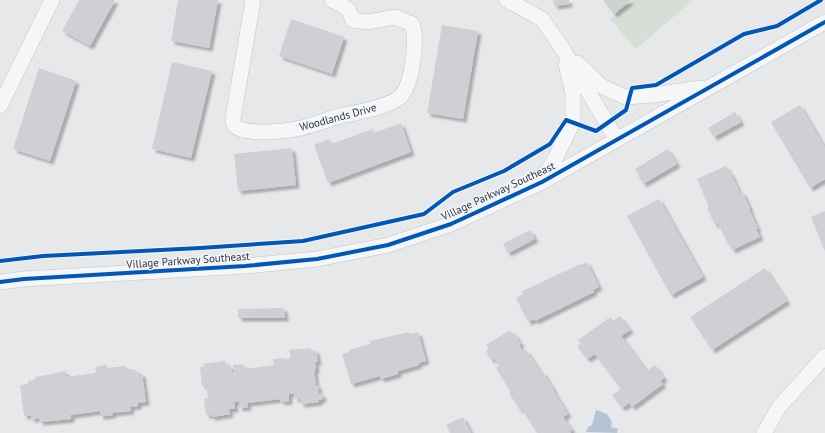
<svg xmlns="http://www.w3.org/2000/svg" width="825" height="433" viewBox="0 0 825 433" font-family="'PT Sans',sans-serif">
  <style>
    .green { fill: #d6ded6 }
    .water { fill: #b4c4d5 }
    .building { fill: #ced0d3; filter: url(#shadow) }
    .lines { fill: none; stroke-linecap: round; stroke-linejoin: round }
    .minor-casing { stroke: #c4c6c8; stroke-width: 16 }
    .minor { stroke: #f5f6f7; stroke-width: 15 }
    .cycleway-casing { stroke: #f4f6f9; stroke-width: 6 }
    .cycleway { stroke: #0057b8; stroke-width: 4 }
    .labels { text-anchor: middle; stroke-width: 3; stroke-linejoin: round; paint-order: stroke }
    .street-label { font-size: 11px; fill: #2b3445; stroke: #f4f6f9 }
  </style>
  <defs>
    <filter id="shadow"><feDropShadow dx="3.5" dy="3.5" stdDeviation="1" flood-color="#0004"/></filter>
  </defs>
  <rect width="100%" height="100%" fill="#e6e8ea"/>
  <path class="green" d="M633,0H691L692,1L636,49L610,19Z"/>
  <path class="water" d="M596,410L607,414L612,422L611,427L618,429L617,433L586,432L588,427L592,425Z"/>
  <path class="building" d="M79,0H115L90,46L62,31Z
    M178,0H218L209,48L171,41Z
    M553,0H569V4L554,6Z
    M603,0H631L614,14Z
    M291,19L344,37L332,74L279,56Z
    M442,25L478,31L463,119L427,113Z
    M172,62L212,71L191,158L152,149Z
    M39,68L76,81L50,161L13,149Z
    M800,105L825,148V179L810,188L771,122Z
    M735,112L741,122L714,137L708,128Z
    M401,123L411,152L328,183L314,145L329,139L331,144L373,129L374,133Z
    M292,148L296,185L238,191L234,154Z
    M668,149L677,164L643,184L635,169Z
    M726,166L729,172H730L740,193L742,191L750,209H749L758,229H756L760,237L732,250L729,243H727L718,223L715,225L707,208L709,207L697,179Z
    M659,199L703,277L671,295L627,216Z
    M825,211V251L811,217Z
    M530,230L535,239L508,253L503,244Z
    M587,262L599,287L593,290L594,292L535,321V319L528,322L516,298L523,294L521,292L580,264L581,265Z
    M765,268L787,301L712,350L690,317Z
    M284,308L285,318H238V309Z
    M620,316L630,330L621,336L647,371L655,365L664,378L660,381L663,384L632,407L629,403L622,408L612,395L621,389L595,354L587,359L577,346L581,343L578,340L610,317L613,321Z
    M510,330L513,334L514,333L521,344L519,345L523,352L526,350L541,373L543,372L554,390H553L568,414L563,417L572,430L570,431L571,433H540L539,432L537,433L522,409L520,410L509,393L511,392L496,368L499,366L494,358L491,360L486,351L489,349L486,345Z
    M409,332V334L418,332L426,361L418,363L419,365L398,371V374L381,379L380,376L351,384L342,354L349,352V350L370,344V341Z
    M311,348V351L316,350L318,362H315L316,370H314L316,385H318L319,394L322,393L323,399L319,400V402L301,404L300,398L295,399L294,393L289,394V401L281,402L280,399L247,403L248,407L239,408V402H234L235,409H229L230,414L212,417L211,415H206L204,399L208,398L206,385L202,386L200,367H204L203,364L225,361L226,366L231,365L232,372H234L233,365L243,364L244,369L274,365L273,359L285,358L287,364L286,359L291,358L289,350Z
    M107,365V368L126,366L127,370L135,369V374L142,373L146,402L138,403V406L130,407L131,411L112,413L113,415L100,416V411L71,415V419L40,422L39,418L31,419V415L24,416L20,385L28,384V381L35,380V377L53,374V373L66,371V377L96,373L95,367Z
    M463,417L471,433H450L446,425Z"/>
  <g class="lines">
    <g class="minor-casing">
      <path id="minor" d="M253,0L233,118C233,121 233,124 235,126C246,136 288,131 301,128C314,125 326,120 339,116C355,113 389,107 400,97C412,86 418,39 412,24L395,17L368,22L353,20L348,9L332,0
        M507,0L542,19L564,51L617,140
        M577,63L601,86L625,97L653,95L701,88
        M0,106L52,0
        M542,181L557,155L573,122V93L566,64
        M0,282L24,279L245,266L317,259L388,245L451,224L542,182L825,22
        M764,433L779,407L825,356"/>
    </g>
    <use href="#minor" class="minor"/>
    <g class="cycleway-casing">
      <path id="cycleway" d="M0,261L43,256L200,248L303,241L424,214L453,192L504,171L550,144L566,120L596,131L626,110L632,88L656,85L744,34L777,26L821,0
        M0,282L24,279L245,266L317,259L388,245L451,224L542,182L825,22"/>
    </g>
    <use href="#cycleway" class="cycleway"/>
  </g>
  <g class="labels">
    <g class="street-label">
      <text transform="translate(338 117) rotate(-15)" y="4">Woodlands Drive</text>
      <text transform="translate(498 191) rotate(-25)" y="4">Village Parkway Southeast</text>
      <text transform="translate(188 260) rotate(-4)" y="4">Village Parkway Southeast</text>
    </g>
  </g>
</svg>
